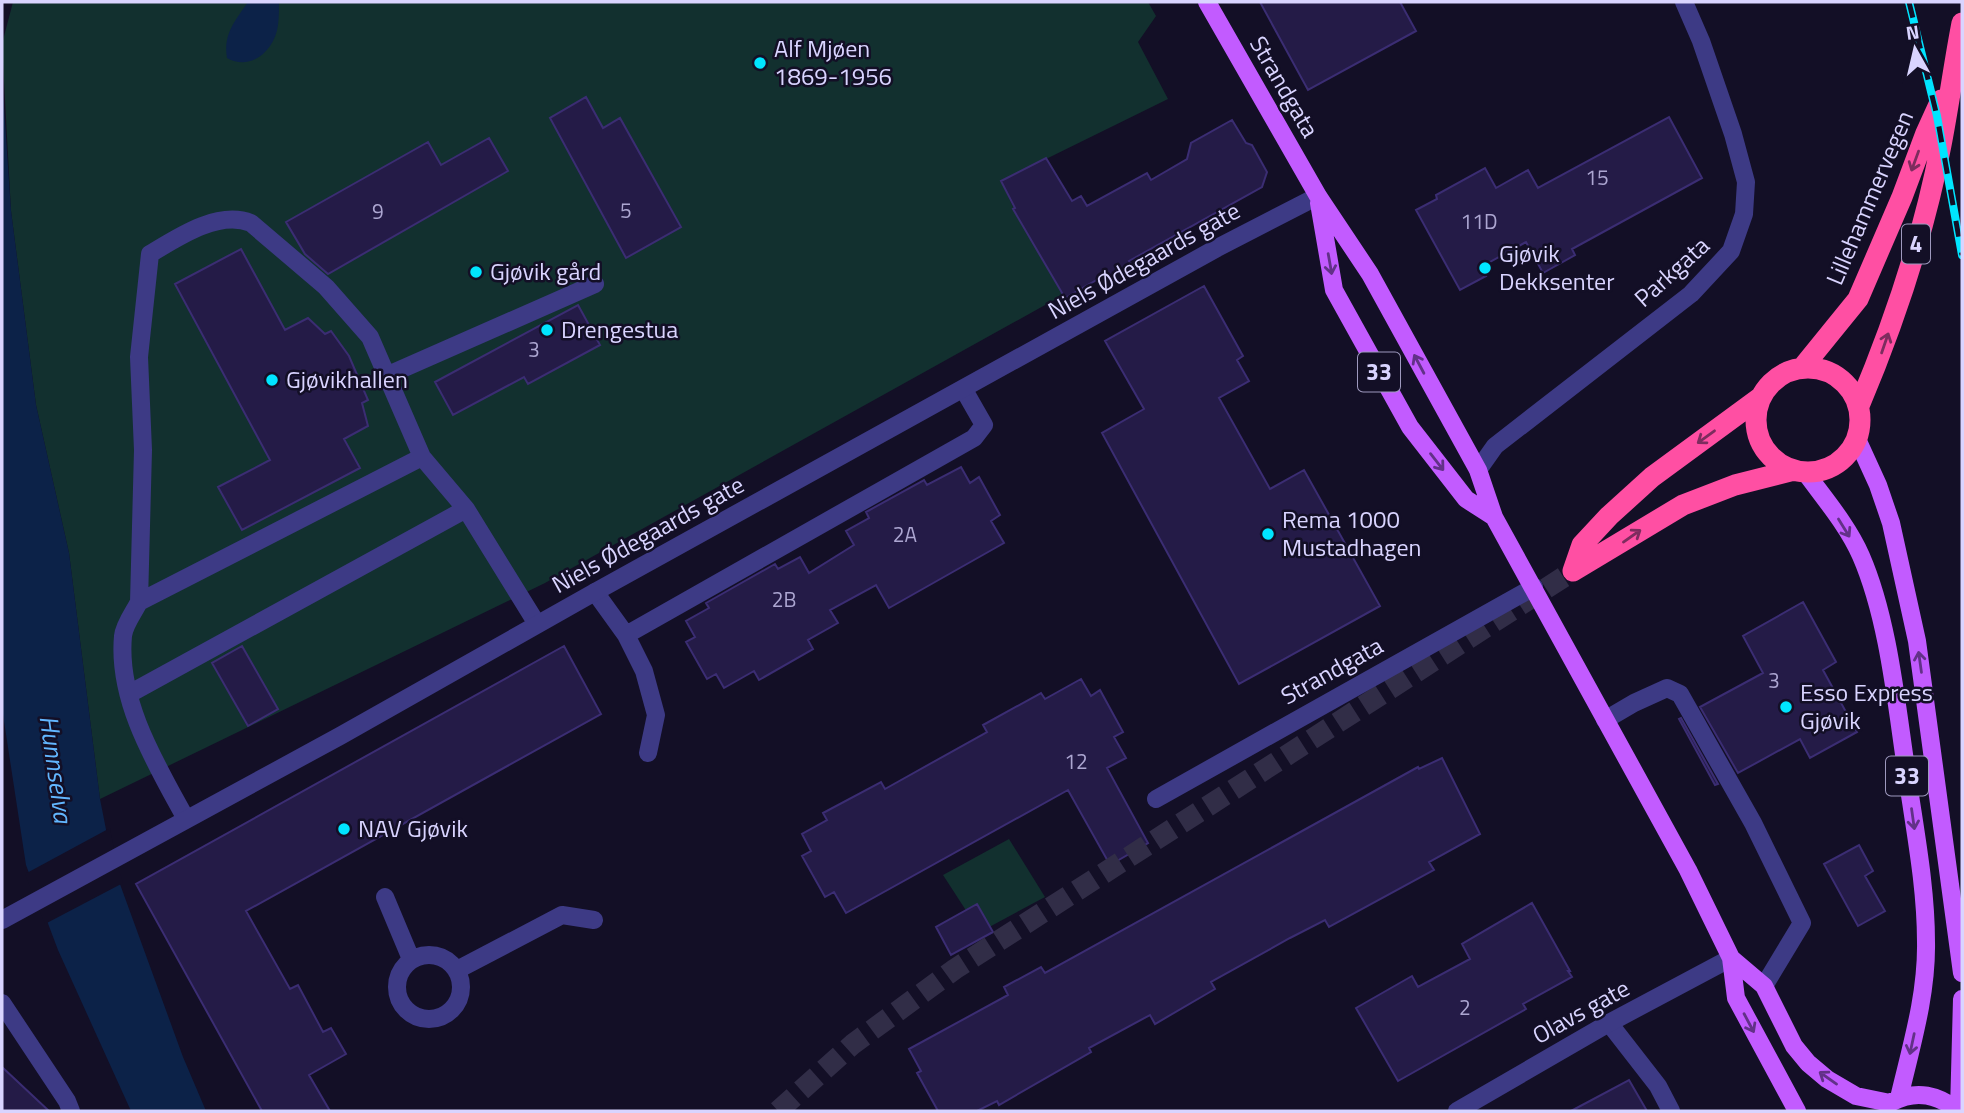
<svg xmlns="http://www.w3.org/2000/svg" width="1964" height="1113" viewBox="0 0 1964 1113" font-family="'Titillium Web',sans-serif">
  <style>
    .green { fill: #12302f }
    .water { fill: #0c2248 }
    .pier { fill: #130f26 }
    .building { fill: #241b47; stroke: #3b2d73; stroke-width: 2 }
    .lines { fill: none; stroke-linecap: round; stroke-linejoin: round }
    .highway-tunnel { stroke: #312d47; stroke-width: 21; stroke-dasharray: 21 10; stroke-linecap: butt }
    .lane { stroke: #3d3a85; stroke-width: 18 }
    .street { stroke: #3d3a85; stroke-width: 18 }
    .primary { stroke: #c25bff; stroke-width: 18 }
    .highway { stroke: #ff4fa3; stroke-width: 21 }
    .rail-casing { stroke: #00e5ff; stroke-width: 8 }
    .rail { stroke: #130f26; stroke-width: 5; stroke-dasharray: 16; stroke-linecap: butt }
    .oneway { stroke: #7d2c5e }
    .oneway2 { stroke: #623188 }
    .poi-dot { fill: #00e5ff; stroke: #130f26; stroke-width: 2.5 }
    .labels { text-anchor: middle; stroke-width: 5; stroke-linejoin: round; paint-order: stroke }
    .number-label { font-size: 21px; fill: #aca6d1 }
    .shield { fill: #130f26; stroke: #9e99be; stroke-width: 2 }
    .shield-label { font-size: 23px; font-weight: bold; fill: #d9d4ff }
    .poi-label { font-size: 24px; fill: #d9d4ff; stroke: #130f26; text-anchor: start }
    .street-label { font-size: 24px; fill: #d9d4ff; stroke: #130f26 }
    .water-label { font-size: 26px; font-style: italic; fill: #62b6ff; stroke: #130f26 }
  </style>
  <rect width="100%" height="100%" fill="#130f26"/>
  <path class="green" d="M13,2H1148L1156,16L1138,42L1168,99L1001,181L1014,209L1063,295L545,583L100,799L69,553L36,405L11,211L2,44Z
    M1009,839L1045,897L980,932L943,875Z"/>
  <path class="water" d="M248,2H279C279,9 279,17 278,25C275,50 251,72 227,58C223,34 235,21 248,2Z
    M2,77L11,211L36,405L69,553L100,799L113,865L183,1057L206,1111H131L58,950L26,865L2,708Z"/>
  <path class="pier" d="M110,828L117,864L123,883L45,924L25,874Z"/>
  <path class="building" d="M1260,2H1400L1416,31L1308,90Z
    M586,97L603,128L620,118L681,227L626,258L550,118Z
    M1669,117L1702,178L1572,249L1575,255L1543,273L1526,242L1481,267L1486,276L1460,290L1416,210L1437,199L1436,195L1485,168L1496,188L1528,170L1538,188Z
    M1232,120L1246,143L1252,145L1267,172L1262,187L1129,261L1132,265L1104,281L1102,277L1065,298L1013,209L1015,208L1001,181L1046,158L1072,201L1081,196L1087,206L1147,173L1151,180L1187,159L1191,143Z
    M489,138L508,171L328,274L305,254L286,222L428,142L441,165Z
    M241,249L285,330L308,318L325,334L331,331L349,356L368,400L362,403L368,426L344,439L360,468L242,530L218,487L270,460L175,284Z
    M1204,286L1243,356L1237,360L1249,381L1219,398L1270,489L1304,470L1380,606L1239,684L1102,433L1144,409L1105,341Z
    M578,305L600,345L528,384L524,377L453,415L435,382Z
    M961,467L970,483L979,477L1000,515L991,521L1004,543L889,608L876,585L830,610L838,623L808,640L813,649L759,680L754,671L724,688L716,674L707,679L686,642L695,637L686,621L709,608L706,603L775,564L778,569L800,557L809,573L854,545L846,531L869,518L866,512L924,480L927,485Z
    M1803,602L1836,662L1823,670L1857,732L1810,758L1800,739L1738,773L1700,707L1763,673L1743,636Z
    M242,646L278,709L248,726L212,663Z
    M564,646L601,714L246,911L290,989L298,985L323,1032L331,1028L346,1054L309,1075L330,1111H262L136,884Z
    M1081,679L1091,696L1100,690L1123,732L1114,737L1126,758L1107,768L1148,843L1110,865L1068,790L846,913L834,892L825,897L802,856L811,851L802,834L827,820L823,813L881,782L885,789L987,732L983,725L1041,693L1045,699Z
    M1681,718L1718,784L1715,785L1679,719Z
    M1442,758L1480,834L1429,862L1434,870L1329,927L1325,920L1290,938L1211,982L1215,989L1155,1024L1150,1015L1089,1048L1091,1052L999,1105L997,1101L977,1111H938L917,1073L921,1071L909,1049L1008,995L1004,987L1041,967L1045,973L1418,767L1419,769Z
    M1859,845L1873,871L1865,876L1885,911L1858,926L1824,864Z
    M1532,903L1570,971H1568L1572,977L1523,1004L1526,1009L1398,1081L1356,1008L1412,976L1418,987L1470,959L1462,944Z
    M977,904L993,932L951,955L936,927Z
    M2,1067L49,1111H2Z
    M1629,1080L1647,1111H1571Z"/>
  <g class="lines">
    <path class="highway-tunnel" d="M778,1111L853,1044L955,969L1573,571"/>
    <path class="lane" d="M386,376L595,284
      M595,592L626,635L644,671L656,715L648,753
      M139,602L143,450L139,357L150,254C178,237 218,210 251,223L326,287L370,337L422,457
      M626,635L974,438L984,425L964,390
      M129,694L466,509
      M1605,720L1634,703L1667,688L1680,694L1753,823L1802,923L1764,986
      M1156,799L1534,587
      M186,819C156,764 117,701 123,636C124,625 134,612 139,602L422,457L466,509L537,624
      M385,897L411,959
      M397 987a32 32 0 1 1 64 0a32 32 0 1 1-64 0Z
      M457,970L562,915L594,920
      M2,1003L67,1101L71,1111
      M1609,1023L1658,1086L1671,1111"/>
    <path class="street" d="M1478,470L1495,446L1691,294L1731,251L1744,214L1746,182L1733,134L1701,41L1684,2
      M2,920L340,736L595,592L1217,248L1318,196
      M1457,1111L1609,1023L1731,958"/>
    <path class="primary" d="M1207,2L1318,196L1370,274L1478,470L1494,517L1688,870L1731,958L1736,998L1797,1111
      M1319,203L1334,290L1410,427L1466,499L1494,517
      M1857,439L1878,485L1891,523L1917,641L1962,973
      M1805,472C1824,498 1848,526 1861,556C1888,618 1896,701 1906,768C1914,826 1926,884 1926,942C1927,995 1911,1047 1899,1098
      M1731,958L1764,986L1794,1046L1808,1063L1827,1079L1856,1096L1890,1103
      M1892,1102C1917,1089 1938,1095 1959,1111
      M1959,1111L1962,999"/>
    <path class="highway" d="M1802,368L1858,299L1902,197L1926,133L1941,100
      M1756 420a52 52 0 1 1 104 0a52 52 0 1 1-104 0Z
      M1859,406C1894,323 1924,234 1941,145C1949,104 1954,64 1962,23
      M1573,571L1582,545L1609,516L1652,477L1761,397
      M1573,571L1683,505L1735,485L1794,470"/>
    <g class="rail-casing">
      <path id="rail" d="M1909,2L1937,116L1962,255"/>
    </g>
    <use href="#rail" class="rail"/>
  </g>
  <defs><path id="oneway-shaft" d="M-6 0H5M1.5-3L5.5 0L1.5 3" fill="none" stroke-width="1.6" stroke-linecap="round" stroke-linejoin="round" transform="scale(1.75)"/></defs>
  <g class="oneway">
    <use href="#oneway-shaft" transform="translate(1915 161) rotate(110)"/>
    <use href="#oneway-shaft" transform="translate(1885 343) rotate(-71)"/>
    <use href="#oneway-shaft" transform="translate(1706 437) rotate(144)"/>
    <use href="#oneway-shaft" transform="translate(1632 536) rotate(-35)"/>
  </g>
  <g class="oneway2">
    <use href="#oneway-shaft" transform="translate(1330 264) rotate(80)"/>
    <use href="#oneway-shaft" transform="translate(1419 364) rotate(-118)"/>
    <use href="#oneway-shaft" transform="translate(1437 462) rotate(52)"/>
    <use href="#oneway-shaft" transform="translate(1844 528) rotate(58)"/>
    <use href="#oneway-shaft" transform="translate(1920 662) rotate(-98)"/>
    <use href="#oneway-shaft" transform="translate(1913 819) rotate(82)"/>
    <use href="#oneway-shaft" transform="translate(1749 1023) rotate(62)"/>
    <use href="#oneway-shaft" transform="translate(1912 1044) rotate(102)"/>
    <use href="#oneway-shaft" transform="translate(1828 1078) rotate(-145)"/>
  </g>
  <g class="poi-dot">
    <circle cx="760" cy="63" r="7"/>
    <circle cx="1485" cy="268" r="7"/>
    <circle cx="476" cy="272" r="7"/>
    <circle cx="547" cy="330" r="7"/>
    <circle cx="272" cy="380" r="7"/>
    <circle cx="1268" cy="534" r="7"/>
    <circle cx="1786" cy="707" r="7"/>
    <circle cx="344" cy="829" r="7"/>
  </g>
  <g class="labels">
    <g class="number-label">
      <text x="1597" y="185">15</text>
      <text x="626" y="218">5</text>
      <text x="378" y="219">9</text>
      <text x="1479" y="229">11D</text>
      <text x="534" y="357">3</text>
      <text x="905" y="542">2A</text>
      <text x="784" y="607">2B</text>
      <text x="1774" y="688">3</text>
      <text x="1076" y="769">12</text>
      <text x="1465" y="1015">2</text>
    </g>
    <g class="shield">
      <rect x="1902" y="224.5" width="28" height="39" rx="5"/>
      <rect x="1358" y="352.5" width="42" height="39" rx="5"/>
      <rect x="1886" y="756.5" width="42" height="39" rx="5"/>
    </g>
    <g class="shield-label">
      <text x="1916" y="252">4</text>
      <text x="1379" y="380">33</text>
      <text x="1907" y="784">33</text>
    </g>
    <g class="poi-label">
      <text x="774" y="57">Alf Mjøen<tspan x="774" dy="28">1869-1956</tspan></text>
      <text x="1499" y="262">Gjøvik<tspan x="1499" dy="28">Dekksenter</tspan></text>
      <text x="490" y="280">Gjøvik gård</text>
      <text x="561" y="338">Drengestua</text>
      <text x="286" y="388">Gjøvikhallen</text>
      <text x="1282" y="528">Rema 1000<tspan x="1282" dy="28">Mustadhagen</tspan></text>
      <text x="1800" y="701">Esso Express<tspan x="1800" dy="28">Gjøvik</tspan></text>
      <text x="358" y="837">NAV Gjøvik</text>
    </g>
    <g class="street-label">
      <text transform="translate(1284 87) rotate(60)" y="8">Strandgata</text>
      <text transform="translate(1870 198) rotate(-67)" y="8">Lillehammervegen</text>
      <text transform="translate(1144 261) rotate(-29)" y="8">Niels Ødegaards gate</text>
      <text transform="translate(1672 272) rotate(-42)" y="8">Parkgata</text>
      <text transform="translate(648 535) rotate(-29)" y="8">Niels Ødegaards gate</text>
      <text transform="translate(1332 671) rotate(-29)" y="8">Strandgata</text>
      <text transform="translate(1581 1012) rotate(-29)" y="8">Olavs gate</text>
    </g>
    <g class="water-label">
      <text transform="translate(56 769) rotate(82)" y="9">Hunnselva</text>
    </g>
  </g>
  <rect width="1964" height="1113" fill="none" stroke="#d9d4ff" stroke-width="7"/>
  <g transform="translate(1915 49) rotate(352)" stroke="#130f26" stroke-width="5" paint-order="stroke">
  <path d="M0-5L12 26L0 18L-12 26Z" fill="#d9d4ff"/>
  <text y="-10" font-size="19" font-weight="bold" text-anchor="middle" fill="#d9d4ff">N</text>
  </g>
</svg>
